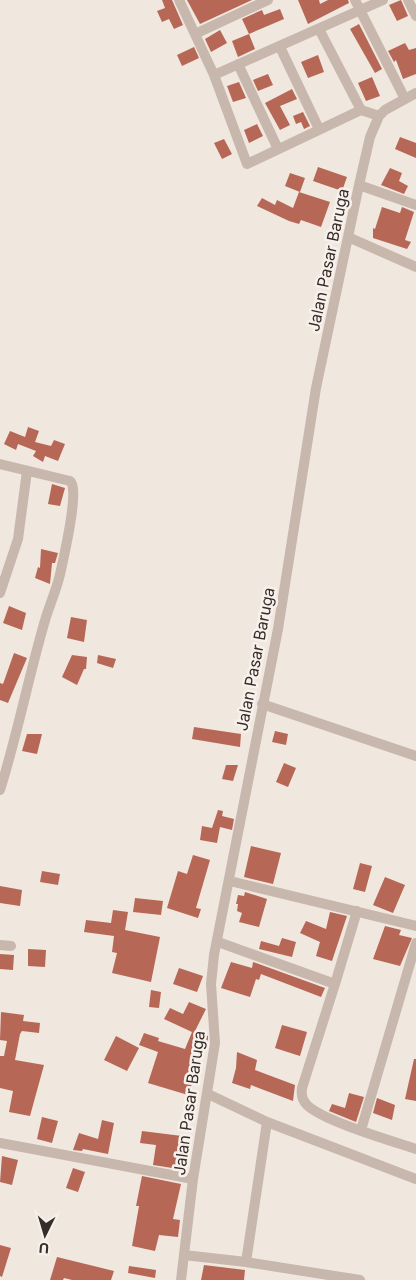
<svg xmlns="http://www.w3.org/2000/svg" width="416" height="1280" viewBox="0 0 416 1280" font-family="Inter,sans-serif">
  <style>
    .building { fill: #b76756 }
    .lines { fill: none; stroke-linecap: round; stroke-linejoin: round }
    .minor { stroke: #c7b7ac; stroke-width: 10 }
    .labels { text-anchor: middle; stroke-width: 5; stroke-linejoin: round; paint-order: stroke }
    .street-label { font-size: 16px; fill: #362d2a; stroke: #f8f1eb }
  </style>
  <rect width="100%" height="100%" fill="#f0e7df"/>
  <path class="building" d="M162,0H172L183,25L174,29L169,19L162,22L157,11L165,8Z
    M187,0H252L200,24Z
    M298,0H319L320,4L328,0H348L349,3L308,24Z
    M401,0L408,16L397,21L389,5Z
    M280,9L284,19L249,34L242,19L262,10L264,15Z
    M359,24L382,69L375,73L350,29Z
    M220,30L227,43L211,52L205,39Z
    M249,34L255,49L238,57L232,41Z
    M405,43L409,50L416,48V74L403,79L396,60L394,62L388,51Z
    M194,47L199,58L182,66L177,55Z
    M318,55L324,72L308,78L301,62Z
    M268,74L273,85L258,91L253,80Z
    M372,77L380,96L366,101L358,83Z
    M239,82L246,98L233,102L227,86Z
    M292,89L297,99L280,106L290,125L280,130L265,103Z
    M303,112L310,126L304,129L301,122L296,124L293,116Z
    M257,124L263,136L249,143L244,130Z
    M400,137L416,143V158L395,149Z
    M224,139L232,154L222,159L214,143Z
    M318,167L347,177L342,191L313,181Z
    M390,168L402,173L399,181L408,186L404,194L381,185Z
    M290,173L305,178L300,192L285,186Z
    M299,192L330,202L321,227L301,220L299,224L289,221L257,206L262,198L275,205L277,200L293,208Z
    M382,207L400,213L402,207L414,212L405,240L411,242L407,249L373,238V228L375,229Z
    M28,427L39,431L35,442L51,446L54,440L65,444L58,461L45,456L43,462L33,456L36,451L18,444L16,450L4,444L10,431L25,437Z
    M52,484L65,488L60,506L48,504Z
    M41,549L58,553L55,563H52L50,584L35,578L38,567L40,568Z
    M9,606L26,613L22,630L3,623Z
    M71,617L87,620L84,642L67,638Z
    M14,653L27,658L8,703L0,700V683L3,684Z
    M72,655L87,657L86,669H84L77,685L62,677Z
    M98,655L116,659L113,668L97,663Z
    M194,727L241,734L240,747L192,739Z
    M275,731L288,734L286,745L272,742Z
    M27,734H42L37,754L22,751Z
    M284,763L296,768L288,787L276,782Z
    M226,765H238L233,781L222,779Z
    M218,810L223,811L222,816L234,819L232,830L220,827L217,843L200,840L202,826L212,828Z
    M251,846L281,853L273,884L244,877Z
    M193,855L210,860L196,908L201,909L198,918L167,908L178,871L187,874Z
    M360,863L372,866L365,892L353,889Z
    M42,871L60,874L58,885L40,882Z
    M385,877L405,885L393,913L373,905Z
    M0,886L22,890L20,906L0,903Z
    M245,892L267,899L259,927L239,922L242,913L237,911L238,904H236L238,895L244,896Z
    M135,898L163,901L161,915L133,912Z
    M113,910L128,912L125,930L160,937L151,982L112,973L117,953L112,952L114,936L84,932L86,920L111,923Z
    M330,912L347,916L332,961L316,956L320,942L300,933L306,921L326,929Z
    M385,926L401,930L399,935L412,938L400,966L373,959Z
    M282,938L296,942L292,957L259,949L261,941L279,946Z
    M28,949L46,950L45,967L28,966Z
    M0,954L14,955L13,970L0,969Z
    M231,962L252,968L253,962L325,988L321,997L261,974L259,980L256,979L250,997L221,988Z
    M179,968L203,976L197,992L173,984Z
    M151,990L161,992L159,1008L149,1007Z
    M189,1002L206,1009L195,1031L208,1036V1039L188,1095L148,1083L158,1052L139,1045L144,1033L159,1038L158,1041L185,1049L192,1032L164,1019L170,1008L183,1014Z
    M1,1012L24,1015L23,1021L40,1023L39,1033L22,1031L20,1034L15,1060L44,1065L30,1116L9,1112L13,1091L0,1088V1056H4L7,1041L0,1040Z
    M282,1025L307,1032L300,1056L275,1048Z
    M116,1036L139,1048L127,1071L104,1060Z
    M237,1052L257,1060L255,1070L295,1085L293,1101L251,1085L250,1089L232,1083L236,1068Z
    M414,1059H416V1101L405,1099Z
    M349,1093L364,1097L356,1122L329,1111L332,1104L345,1108Z
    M377,1098L395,1105L392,1120L373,1113Z
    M42,1117L58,1121L52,1143L37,1139Z
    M102,1120L114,1123L108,1154L83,1149L82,1151L73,1150L79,1133L98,1139Z
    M142,1131L190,1137L185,1170L153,1165L156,1145L140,1143Z
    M2,1156L18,1160L12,1185L0,1182Z
    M73,1168L85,1172L78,1192L66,1188Z
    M142,1176L181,1184L173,1219L180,1220L178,1237L159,1235L155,1251L132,1246L139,1206H136Z
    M0,1245L11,1248L2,1277L0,1276Z
    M57,1257L114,1271L111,1280H72L64,1278L63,1280H50Z
    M204,1265L245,1270L244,1280H201Z
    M129,1266L156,1270L155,1278L128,1273Z"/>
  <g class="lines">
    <path class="minor" d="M179,0L214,75L247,164L361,110L379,116
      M355,0L405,99
      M408,0L416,16
      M319,29L361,110
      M195,34L268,0
      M280,47L319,129
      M238,64L278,149
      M214,75L383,0
      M359,185L416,205
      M348,237L416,267
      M0,464L70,481C80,487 64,556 61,570C58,586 51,601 46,617C29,674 18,733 0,790
      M0,593L18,539L27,471
      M262,704L416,756
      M230,881L416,926
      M218,942L335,984L357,911
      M0,945L11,946
      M335,984L302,1088C301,1095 302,1100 307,1105C323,1121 392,1141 416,1149
      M208,1094L267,1122L416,1179
      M361,1130L416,943
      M0,1143L193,1179
      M184,1255L246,1262L360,1280
      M246,1262L267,1122
      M181,1280L193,1179L215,1043L211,984L214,955L278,629L316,388L359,185L370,137L379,116L385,110L416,93"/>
  </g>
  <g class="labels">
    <g class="street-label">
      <text transform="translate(328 260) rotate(-78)" y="6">Jalan Pasar Baruga</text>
      <text transform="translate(255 659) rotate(-79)" y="6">Jalan Pasar Baruga</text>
      <text transform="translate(189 1103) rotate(-82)" y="6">Jalan Pasar Baruga</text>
    </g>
  </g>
  <g transform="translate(45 1235) rotate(185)" stroke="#f8f1eb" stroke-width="4" paint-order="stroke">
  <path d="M0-4L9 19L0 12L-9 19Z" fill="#362d2a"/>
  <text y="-8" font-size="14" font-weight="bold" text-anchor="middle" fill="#362d2a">U</text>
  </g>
</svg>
